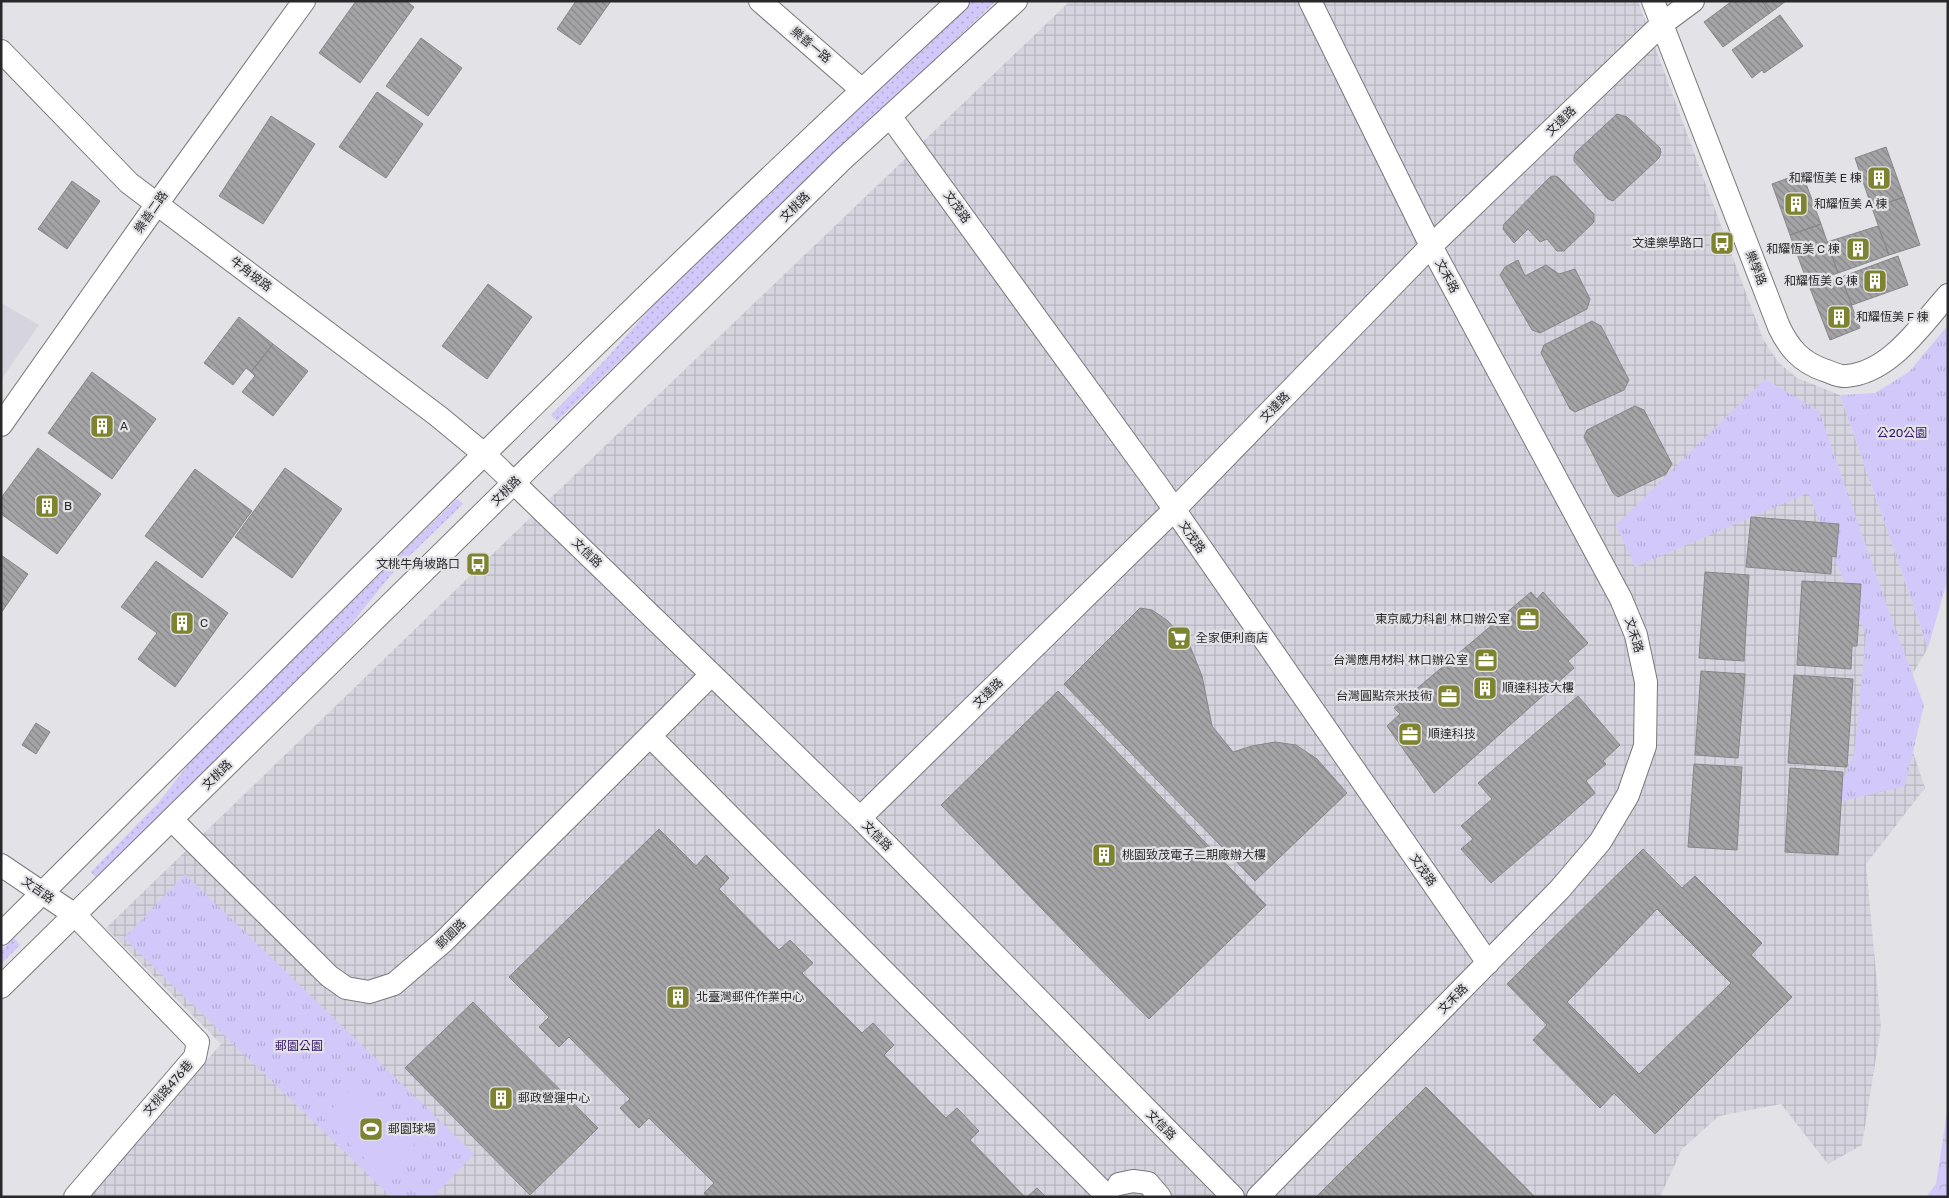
<svg xmlns="http://www.w3.org/2000/svg" width="1949" height="1198" viewBox="0 0 1949 1198" font-family="Rubik,'Noto Sans TC',sans-serif">
  <style>
    .built { fill: #d6d4df }
    .industrial { fill: url(#industrial-grid) }
    .grass { fill: url(#grass-dots) }
    .forest { fill: url(#forest-crowns) }
    .park { fill: url(#park-tufts) }
    .pitch { fill: #d2c9fa }
    .building { fill: url(#building-back-hatch); stroke: #87878a; fill-rule: evenodd }
    .lines { fill: none; stroke-linecap: round; stroke-linejoin: round }
    .minor-casing { stroke: #79797c; stroke-width: 24 }
    .minor { stroke: #fff; stroke-width: 22 }
    .labels { text-anchor: middle; stroke-width: 4.5; stroke-linejoin: round; paint-order: stroke }
    .street-label { font-size: 12px; fill: #282729; stroke: #e3e2e6 }
    .poi-label { font-size: 12px; fill: #282729; stroke: #e3e2e6; text-anchor: start }
    .park-label { font-size: 12px; fill: #331268; stroke: #e3e2e6 }
  </style>
  <defs>
    <pattern id="industrial-grid" width="8" height="8" patternUnits="userSpaceOnUse" patternTransform="scale(1.25)"><rect width="8" height="8" fill="#d6d4df"/><path d="M0 4h8M4 0v8" fill="none" stroke="#b8b6bf"/></pattern>
    <pattern id="grass-dots" width="8" height="8" patternUnits="userSpaceOnUse" patternTransform="scale(1.25)"><rect width="8" height="8" fill="#d2c9fa"/><path d="M2 2h.1M6 6h.1" fill="none" stroke="#b4add6" stroke-width="1.8" stroke-linecap="round"/></pattern>
    <pattern id="forest-crowns" width="20" height="18" patternUnits="userSpaceOnUse" patternTransform="scale(1.25)"><rect width="20" height="18" fill="#d2c9fa"/><path d="M2 6a3 3 0 1 1 6 0M12 15a3 3 0 1 1 6 0" fill="none" stroke="#b4add6"/></pattern>
    <pattern id="park-tufts" width="24" height="20" patternUnits="userSpaceOnUse" patternTransform="scale(1.25)"><rect width="24" height="20" fill="#d2c9fa"/><path d="M3 7l-1-3M5 7V3M7 7l1-3M15 17l-1-3M17 17v-4M19 17l1-3" fill="none" stroke="#b4add6"/></pattern>
    <pattern id="building-back-hatch" width="6" height="6" patternUnits="userSpaceOnUse" patternTransform="scale(1.25)"><rect width="6" height="6" fill="#a4a4a7"/><path d="M-1 5l2 2M0 0l6 6M5-1l2 2" fill="none" stroke="#868688"/></pattern>
  </defs>
  <rect width="100%" height="100%" fill="#e3e2e6"/>
  <path class="built" d="M1,303L39,325L1,380Z"/>
  <path class="industrial" d="M1070,1H1638L1763,339L1779,363L1797,378L1840,395L1928,648L1896,702L1925,788L1866,864L1881,1027L1862,1145L1828,1164L1781,1104L1719,1116L1682,1149L1660,1197H87L221,1044L106,928L560,489Z"/>
  <path class="grass" d="M971,1H996L557,421L551,415L607,358L659,298L776,180Z
    M457,499L463,504L395,570L348,628L98,880L91,872L158,803L199,751Z
    M14,938L20,945L1,964V950Z"/>
  <path class="forest" d="M1948,1106V1197H1926L1936,1184Z"/>
  <path class="park" d="M1948,325V578L1928,648L1840,395L1875,393L1909,372Z
    M1765,379L1819,411L1888,609L1924,705L1905,786L1831,804L1854,755L1866,635L1808,493L1635,567L1616,525Z
    M185,874L474,1154L433,1197H391L124,938Z"/>
  <path class="pitch" d="M359,1081L419,1140L384,1177L323,1118Z"/>
  <path class="building" d="M356,1H406L414,7L360,83L319,53Z
    M576,1H611L580,45L557,29Z
    M1732,1H1762L1770,13L1723,47L1704,22Z
    M1762,1H1786L1770,13Z
    M1780,15L1803,46L1764,73L1762,70L1752,78L1732,50Z
    M421,38L462,68L428,116L386,86Z
    M377,92L423,124L386,178L339,147Z
    M1617,114L1627,117L1660,148L1661,152L1659,158L1613,201L1608,199L1574,161V157L1576,152Z
    M271,116L315,144L263,224L219,196Z
    M1886,147L1904,197L1872,208L1855,158Z
    M1802,173L1821,224L1790,235L1772,184Z
    M1554,176L1558,177L1594,214V222L1564,251H1557L1547,239L1540,242L1528,229L1514,243L1503,229L1504,224L1550,177Z
    M72,181L100,201L67,249L38,229Z
    M1904,197L1920,245L1889,255L1872,208Z
    M1821,224L1838,273L1808,284L1790,235Z
    M1878,226L1889,255L1838,273L1827,242Z
    M1898,256L1908,285L1852,305L1841,277Z
    M1518,260L1525,276L1546,265L1559,274L1575,269L1590,299L1587,309L1540,333L1532,330L1500,275L1505,267Z
    M1841,277L1860,328L1830,340L1810,288Z
    M488,284L532,317L487,379L442,346Z
    M239,317L273,344L251,372L246,368L233,385L204,363Z
    M1592,321L1601,326L1629,380L1624,390L1575,412L1570,409L1541,353L1544,345Z
    M273,344L308,371L273,416L242,392L255,376L251,372Z
    M92,372L156,419L112,479L48,433Z
    M1635,406L1644,410L1672,464L1666,474L1618,497L1613,493L1584,437L1587,430Z
    M38,448L101,494L57,554L1,514V498Z
    M285,468L342,509L292,578L235,537Z
    M195,469L252,511L202,578L145,536Z
    M1751,517L1839,524L1836,557L1832,556L1831,574L1746,567Z
    M1,555L28,574L1,613Z
    M156,561L228,613L175,687L138,659L157,633L121,607Z
    M1705,572L1749,575L1744,661L1699,658Z
    M1802,581L1861,584L1857,646H1852L1851,669L1797,665Z
    M1531,592L1537,599L1543,592L1588,643L1568,661L1574,668L1434,793L1387,726L1400,714L1394,708Z
    M1140,608L1152,610L1168,621L1190,646L1202,676L1212,726L1233,752L1252,746L1275,742L1296,745L1317,759L1347,793L1255,881L1064,684Z
    M1701,671L1745,674L1738,758L1695,755Z
    M1794,675L1853,679L1847,767L1788,763Z
    M1058,691L1266,905L1149,1019L941,805Z
    M1578,696L1620,745L1603,761L1606,764L1586,781L1595,793L1491,883L1461,849L1473,839L1461,826L1492,799L1478,783Z
    M36,723L50,732L36,754L22,745Z
    M1694,764L1742,767L1737,850L1688,847Z
    M1790,768L1843,772L1838,855L1785,852Z
    M659,829L696,866L706,855L729,878L719,889L779,950L790,940L813,963L802,973L862,1033L873,1023L894,1045L884,1055L946,1118L957,1108L979,1131L970,1140L1025,1197H707L704,1193L714,1183L649,1118L639,1128L620,1108L630,1099L569,1037L559,1047L539,1027L549,1017L509,977Z
    M1643,849L1682,888L1695,876L1762,943L1751,955L1792,997L1655,1134L1614,1093L1600,1108L1533,1040L1547,1025L1507,984ZM1657,909L1731,983L1639,1074L1567,1002Z
    M473,1002L598,1128L530,1195L405,1068Z
    M1426,1087L1535,1197H1316Z
    M1037,1188L1046,1197H1027Z"/>
  <g class="lines">
    <g class="minor-casing">
      <path id="minor" d="M760,1L862,90
        M1653,1L1779,327C1789,348 1801,362 1824,370C1831,372 1839,377 1846,376C1890,373 1921,325 1948,295
        M1,51L129,183L438,416L484,454L860,818L1233,1197
        M890,116L1158,486L1488,963
        M1,425L157,204L304,1
        M650,736L1108,1197
        M860,818L1174,510L1431,246L1662,24L1693,1
        M172,820L329,976L346,988L369,992L394,984L443,942L711,675
        M1,865L75,915L198,1042L195,1057L75,1197
        M1,934C317,620 630,303 958,1
        M1,987L841,161L1016,1
        M1119,1184L1133,1181L1148,1183L1160,1197
        M1258,1197L1560,889L1600,842L1628,795L1645,746L1646,682L1636,635L1621,599L1431,246L1310,1"/>
    </g>
    <use href="#minor" class="minor"/>
  </g>
  <defs>
    <g id="building-square" transform="scale(1.25)"><rect x="-9" y="-9" width="18" height="18" rx="4" fill="#7d832e" stroke="#e3e2e6"/><path d="M-4-6H4V6H1V3H-1V6H-4ZM-2.5-4.3h1.7v1.8h-1.7ZM.8-4.3h1.7v1.8H.8ZM-2.5-1h1.7V.8h-1.7ZM.8-1h1.7V.8H.8Z" fill="#fff"/></g>
    <g id="bus-square" transform="scale(1.25)"><rect x="-9" y="-9" width="18" height="18" rx="4" fill="#7d832e" stroke="#e3e2e6"/><path d="M-5-6H5V4H4V6H2V4H-2V6H-4V4H-5ZM-3.5-4V0h7V-4ZM-3.5 1.2v1.5H-2V1.2ZM2 1.2v1.5H3.5V1.2Z" fill="#fff"/></g>
    <g id="office-square" transform="scale(1.25)"><rect x="-9" y="-9" width="18" height="18" rx="4" fill="#7d832e" stroke="#e3e2e6"/><path d="M-6-3h4V-5.5h4V-3h4V5H-6ZM-1-4.5V-3h2v-1.5ZM-6 0V1H6V0Z" fill="#fff"/></g>
    <g id="supermarket-square" transform="scale(1.25)"><rect x="-9" y="-9" width="18" height="18" rx="4" fill="#7d832e" stroke="#e3e2e6"/><path d="M-6-5.5h2.5l.6 2H6L4.5 2H-2.5L-4.4-4H-6ZM-1.5 3.2a1.3 1.3 0 1 0 .1 0ZM3 3.2a1.3 1.3 0 1 0 .1 0Z" fill="#fff"/></g>
    <g id="stadium-square" transform="scale(1.25)"><rect x="-9" y="-9" width="18" height="18" rx="4" fill="#7d832e" stroke="#e3e2e6"/><path d="M0-5a6.5 5 0 1 0 0 10a6.5 5 0 1 0 0-10ZM-3.5-1.8h7v3.6h-7Z" fill="#fff"/></g>
  </defs>
  <g fill-rule="evenodd">
    <use href="#building-square" x="1879" y="178"/>
    <use href="#building-square" x="1796" y="204"/>
    <use href="#bus-square" x="1722" y="243"/>
    <use href="#building-square" x="1858" y="249"/>
    <use href="#building-square" x="1875" y="281"/>
    <use href="#building-square" x="1839" y="317"/>
    <use href="#building-square" x="102" y="426"/>
    <use href="#building-square" x="47" y="506"/>
    <use href="#bus-square" x="478" y="564"/>
    <use href="#office-square" x="1528" y="619"/>
    <use href="#building-square" x="182" y="623"/>
    <use href="#supermarket-square" x="1179" y="638"/>
    <use href="#office-square" x="1486" y="660"/>
    <use href="#building-square" x="1485" y="688"/>
    <use href="#office-square" x="1449" y="696"/>
    <use href="#office-square" x="1410" y="734"/>
    <use href="#building-square" x="1104" y="855"/>
    <use href="#building-square" x="678" y="997"/>
    <use href="#building-square" x="501" y="1098"/>
    <use href="#stadium-square" x="371" y="1129"/>
  </g>
  <g class="labels">
    <g class="street-label">
      <text transform="translate(811 45) rotate(40)" y="4">樂善一路</text>
      <text transform="translate(1561 121) rotate(-44)" y="4">文達路</text>
      <text transform="translate(795 207) rotate(-45)" y="4">文桃路</text>
      <text transform="translate(957 207) rotate(54)" y="4">文茂路</text>
      <text transform="translate(151 212) rotate(-55)" y="4">樂善二路</text>
      <text transform="translate(1756 268) rotate(69)" y="4">樂學路</text>
      <text transform="translate(251 274) rotate(37)" y="4">牛角坡路</text>
      <text transform="translate(1447 276) rotate(62)" y="4">文禾路</text>
      <text transform="translate(1275 407) rotate(-46)" y="4">文達路</text>
      <text transform="translate(506 491) rotate(-45)" y="4">文桃路</text>
      <text transform="translate(1192 537) rotate(55)" y="4">文茂路</text>
      <text transform="translate(587 553) rotate(44)" y="4">文信路</text>
      <text transform="translate(1634 635) rotate(73)" y="4">文禾路</text>
      <text transform="translate(988 693) rotate(-44)" y="4">文達路</text>
      <text transform="translate(217 775) rotate(-45)" y="4">文桃路</text>
      <text transform="translate(877 836) rotate(45)" y="4">文信路</text>
      <text transform="translate(1423 870) rotate(55)" y="4">文茂路</text>
      <text transform="translate(38 890) rotate(35)" y="4">文吉路</text>
      <text transform="translate(451 934) rotate(-44)" y="4">郵園路</text>
      <text transform="translate(1453 999) rotate(-45)" y="4">文禾路</text>
      <text transform="translate(168 1088) rotate(-49)" y="4">文桃路476巷</text>
      <text transform="translate(1161 1125) rotate(45)" y="4">文信路</text>
    </g>
    <g class="poi-label">
      <text x="1862" y="182" text-anchor="end">和耀恆美 E 棟</text>
      <text x="1814" y="208">和耀恆美 A 棟</text>
      <text x="1704" y="247" text-anchor="end">文達樂學路口</text>
      <text x="1840" y="253" text-anchor="end">和耀恆美 C 棟</text>
      <text x="1858" y="285" text-anchor="end">和耀恆美 G 棟</text>
      <text x="1856" y="321">和耀恆美 F 棟</text>
      <text x="120" y="430">A</text>
      <text x="64" y="510">B</text>
      <text x="460" y="568" text-anchor="end">文桃牛角坡路口</text>
      <text x="1510" y="623" text-anchor="end">東京威力科創 林口辦公室</text>
      <text x="200" y="627">C</text>
      <text x="1196" y="642">全家便利商店</text>
      <text x="1468" y="664" text-anchor="end">台灣應用材料 林口辦公室</text>
      <text x="1502" y="692">順達科技大樓</text>
      <text x="1432" y="700" text-anchor="end">台灣圓點奈米技術</text>
      <text x="1428" y="738">順達科技</text>
      <text x="1122" y="859">桃園致茂電子二期廠辦大樓</text>
      <text x="696" y="1001">北臺灣郵件作業中心</text>
      <text x="518" y="1102">郵政營運中心</text>
      <text x="388" y="1133">郵園球場</text>
    </g>
    <g class="park-label">
      <text x="1902" y="437">公20公園</text>
      <text x="299" y="1050">郵園公園</text>
    </g>
  </g>
  <rect width="1949" height="1198" fill="none" stroke="#282729" stroke-width="5"/>
</svg>
